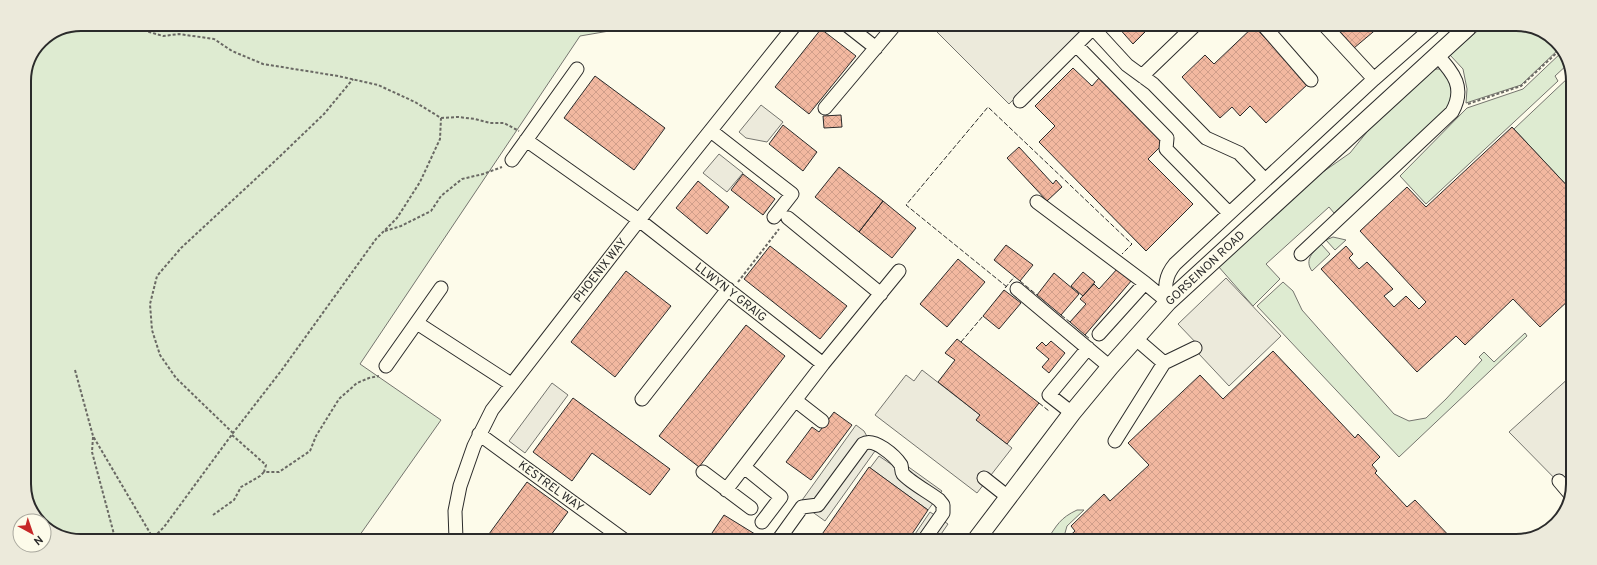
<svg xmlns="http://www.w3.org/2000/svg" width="1597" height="565" viewBox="0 0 1597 565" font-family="Overpass,sans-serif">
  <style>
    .green { fill: #deebd1; stroke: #74746e }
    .parking { fill: #eceadb; stroke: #74746e }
    .building { fill: url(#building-cross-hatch); stroke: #2b2b2b }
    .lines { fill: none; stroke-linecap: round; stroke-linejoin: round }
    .minor-casing { stroke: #2b2b2b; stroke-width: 15 }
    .major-casing { stroke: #2b2b2b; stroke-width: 19 }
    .path { stroke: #6a6964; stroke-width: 2; stroke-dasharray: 3 2; stroke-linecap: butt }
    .minor { stroke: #fdfbea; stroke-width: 13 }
    .major { stroke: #fdfbea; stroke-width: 17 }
    .fence { stroke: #2b2b2b; stroke-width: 1; stroke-dasharray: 5 2; stroke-linecap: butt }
    .labels { text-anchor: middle; stroke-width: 3; stroke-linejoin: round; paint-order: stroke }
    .street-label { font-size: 12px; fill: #2b2b2b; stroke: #fdfbea }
    .rim { fill: none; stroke: #2b2b2b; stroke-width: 2 }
  </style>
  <defs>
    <pattern id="building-cross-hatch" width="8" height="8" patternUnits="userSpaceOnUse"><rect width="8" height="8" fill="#f2b8a0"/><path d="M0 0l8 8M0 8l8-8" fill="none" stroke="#d09e8a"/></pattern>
  </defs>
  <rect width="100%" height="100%" fill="#fdfbea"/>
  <path class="green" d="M81,24L644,25L580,36L360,364L441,420L357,539L63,538L44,524V521H39L36,519L24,488V78L41,41Z
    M1482,27H1534L1561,47L1521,85L1466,103L1467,89L1463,69L1450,55Z
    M1563,51L1568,64L1555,76L1558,81L1426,204L1400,176L1467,108L1523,89Z
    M1434,69H1443L1455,84L1450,108L1334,213L1329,207L1266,264L1280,279L1253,306L1218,266L1310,181L1350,153L1379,117Z
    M1569,77L1573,82L1572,191L1514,129Z
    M1333,237L1346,240L1335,250L1326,240Z
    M1321,244L1330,254L1312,271C1304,260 1313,252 1321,244Z
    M1283,282L1293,291L1302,310L1394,414L1409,421L1426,418L1446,399L1482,360L1479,357L1484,352L1494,362L1525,333L1527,336L1399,457L1257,306Z
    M1077,510H1084L1067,526L1065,533L1068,538L1065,540H1047C1057,525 1060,518 1077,510Z"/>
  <path class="parking" d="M944,26H1086L1009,104L937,32Z
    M761,105L783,122L767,142L746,138L739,132Z
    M719,154L743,173L727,192L703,173Z
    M1226,278L1281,336L1229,386L1199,354L1200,347L1178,324Z
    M922,370L980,415L977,420L1012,448L977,493L875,415L906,375L914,381Z
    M1571,376L1570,494L1509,432Z
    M552,383L568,395L525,453L509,441Z
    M856,425L864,431L875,451L825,521L800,503Z
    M879,456L898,469L903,463L942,491L928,510L870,468Z
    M930,512L948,524L937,540H911Z"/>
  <path class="building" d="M1117,26H1140L1145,32L1133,44Z
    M1254,26L1308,84L1266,123L1250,106L1240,116L1232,107L1220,118L1182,77L1205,55L1214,64Z
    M1336,27H1379L1354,48Z
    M821,29L856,56L809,114L775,87Z
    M1073,68L1092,86L1099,78L1164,143L1148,159L1193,204L1146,251L1039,142L1055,126L1035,106Z
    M1570,69L1573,77V82L1565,74Z
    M595,76L665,128L634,170L564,118Z
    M841,115L842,127L824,128L823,116Z
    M783,125L817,152L803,171L769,144Z
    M1512,127L1572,191L1571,298L1540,327L1513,299L1465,345L1456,336L1417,372L1321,269L1346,246L1353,254L1349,258L1359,269L1367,262L1393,289L1384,296L1394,307L1406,296L1419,309L1426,302L1360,231L1407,187L1426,207Z
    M1019,147L1053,184L1056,180L1062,187L1047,201L1007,158Z
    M839,167L883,201L859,232L815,197Z
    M743,174L775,199L763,215L731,190Z
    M698,181L729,207L707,234L676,208Z
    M883,201L916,228L892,258L859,232Z
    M1006,245L1033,265L1020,281L994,260Z
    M770,246L847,306L820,339L744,279Z
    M958,259L985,282L947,327L920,304Z
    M1118,268L1132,280L1085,335L1070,322L1086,304L1080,299L1094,284L1099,289Z
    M626,271L671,306L615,377L571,342Z
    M1083,272L1095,282L1083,296L1071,286Z
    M1054,273L1079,294L1061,315L1037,295Z
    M1004,290L1021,303L999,329L983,316Z
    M746,325L785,356L699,467L659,436Z
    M957,339L1039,403L1007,444L976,420L980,415L938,382L955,360L945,353Z
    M1051,341L1065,353L1049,373L1042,367L1049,359L1036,348L1042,342L1046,346Z
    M1273,351L1355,438L1358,434L1380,457L1372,465L1377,471L1375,473L1407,507L1415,500L1454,541L1065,540L1075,531L1071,526L1104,494L1110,501L1149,465L1128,443L1200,375L1223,399Z
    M573,398L670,469L650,495L592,453L572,481L533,452Z
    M834,412L852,425L811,480L786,462L812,427L819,432Z
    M869,467L928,510L908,540H818Z
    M527,482L568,512L548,539H496L489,534Z
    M724,515L763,539H708Z"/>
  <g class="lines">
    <g class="minor-casing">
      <path id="minor" d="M848,26L876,48
        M1264,26L1311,80
        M1326,27L1374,79
        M1093,28L1127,65L1153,84L1206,138L1239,153L1265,180
        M1076,45L1167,138L1166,149L1229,213
        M1142,76L1194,26
        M1020,101L1095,26
        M825,108L894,26
        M711,131L792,194L774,217
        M526,140L639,220L823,364
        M512,160L577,69
        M1037,202L1145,283L1168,302
        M788,218L881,294
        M1301,254L1452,112C1466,87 1453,73 1437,55
        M1017,289L1110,367
        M1168,302C1164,287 1165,276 1175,264L1374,79L1433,27
        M417,323L511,384
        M1099,334L1145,283
        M1135,338L1164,363
        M386,366L441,288
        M642,399L728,289
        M795,400L822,421
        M1072,413L1049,395L1088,348
        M479,434L623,539
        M1115,441L1164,363L1195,348
        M744,467L781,497L762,522
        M703,472L751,508
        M984,478L1008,497
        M1559,481L1570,494
        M726,490L823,364L899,271
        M456,539L455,511L460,486L474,446L492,410L639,220L795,25
        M779,539L802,507L818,505L863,444C874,437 895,456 901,465C902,468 901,471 903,474C910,482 930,493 939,500L943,505V513L924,540"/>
    </g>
    <g class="major-casing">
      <path id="major" d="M976,540L1072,413L1110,367L1168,302L1468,27"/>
    </g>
    <path class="path" d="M130,24L139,29L163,36L179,34L214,39L232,51L263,64L338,76L378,85L415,102L441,118L440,139L420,182L397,218L376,239L281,371L233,433L164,527L153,538
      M1468,104L1521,86L1562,48
      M441,118L458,117L475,119L490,123H504L519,131
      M385,231L401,226L431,211L441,196L462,179L483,174L502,167
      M738,282L779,229
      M75,370L93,436L153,538
      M233,433L176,378L160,355L152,330L150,304L157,276L181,248L275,161L324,114L353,79
      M232,435L266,465L264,472H279L310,451L316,436L339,399L357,383L369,378L379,376
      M93,437L92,452L115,538
      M213,515L234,500L241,487L260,476L264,472"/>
    <use href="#minor" class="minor"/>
    <use href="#major" class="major"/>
    <path class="fence" d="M1020,281L1037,295
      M1007,287L906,205L988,107L1132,244L1122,254
      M1005,288L1015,276
      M1061,315L1070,322
      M1085,335L1090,339
      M961,342L983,316
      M1039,403L1049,411"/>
  </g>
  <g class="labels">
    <g class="street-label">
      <text transform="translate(1205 268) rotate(-43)" y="4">GORSEINON ROAD</text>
      <text transform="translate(600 270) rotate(-52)" y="4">PHOENIX WAY</text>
      <text transform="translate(731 292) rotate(38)" y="4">LLWYN Y GRAIG</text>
      <text transform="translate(551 486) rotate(36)" y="4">KESTREL WAY</text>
    </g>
  </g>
  <path d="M0 0H1597V565H0ZM81 31H1516A50 50 0 0 1 1566 81V484A50 50 0 0 1 1516 534H81A50 50 0 0 1 31 484V81A50 50 0 0 1 81 31Z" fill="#eceadb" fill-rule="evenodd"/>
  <path class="rim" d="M81 31H1516A50 50 0 0 1 1566 81V484A50 50 0 0 1 1516 534H81A50 50 0 0 1 31 484V81A50 50 0 0 1 81 31Z"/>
  <g transform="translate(32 533) rotate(140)"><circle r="19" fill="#fdfbea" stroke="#a9a89e"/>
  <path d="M0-3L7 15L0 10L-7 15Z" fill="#c62828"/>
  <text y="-6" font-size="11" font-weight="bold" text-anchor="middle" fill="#2b2b2b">N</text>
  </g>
</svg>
